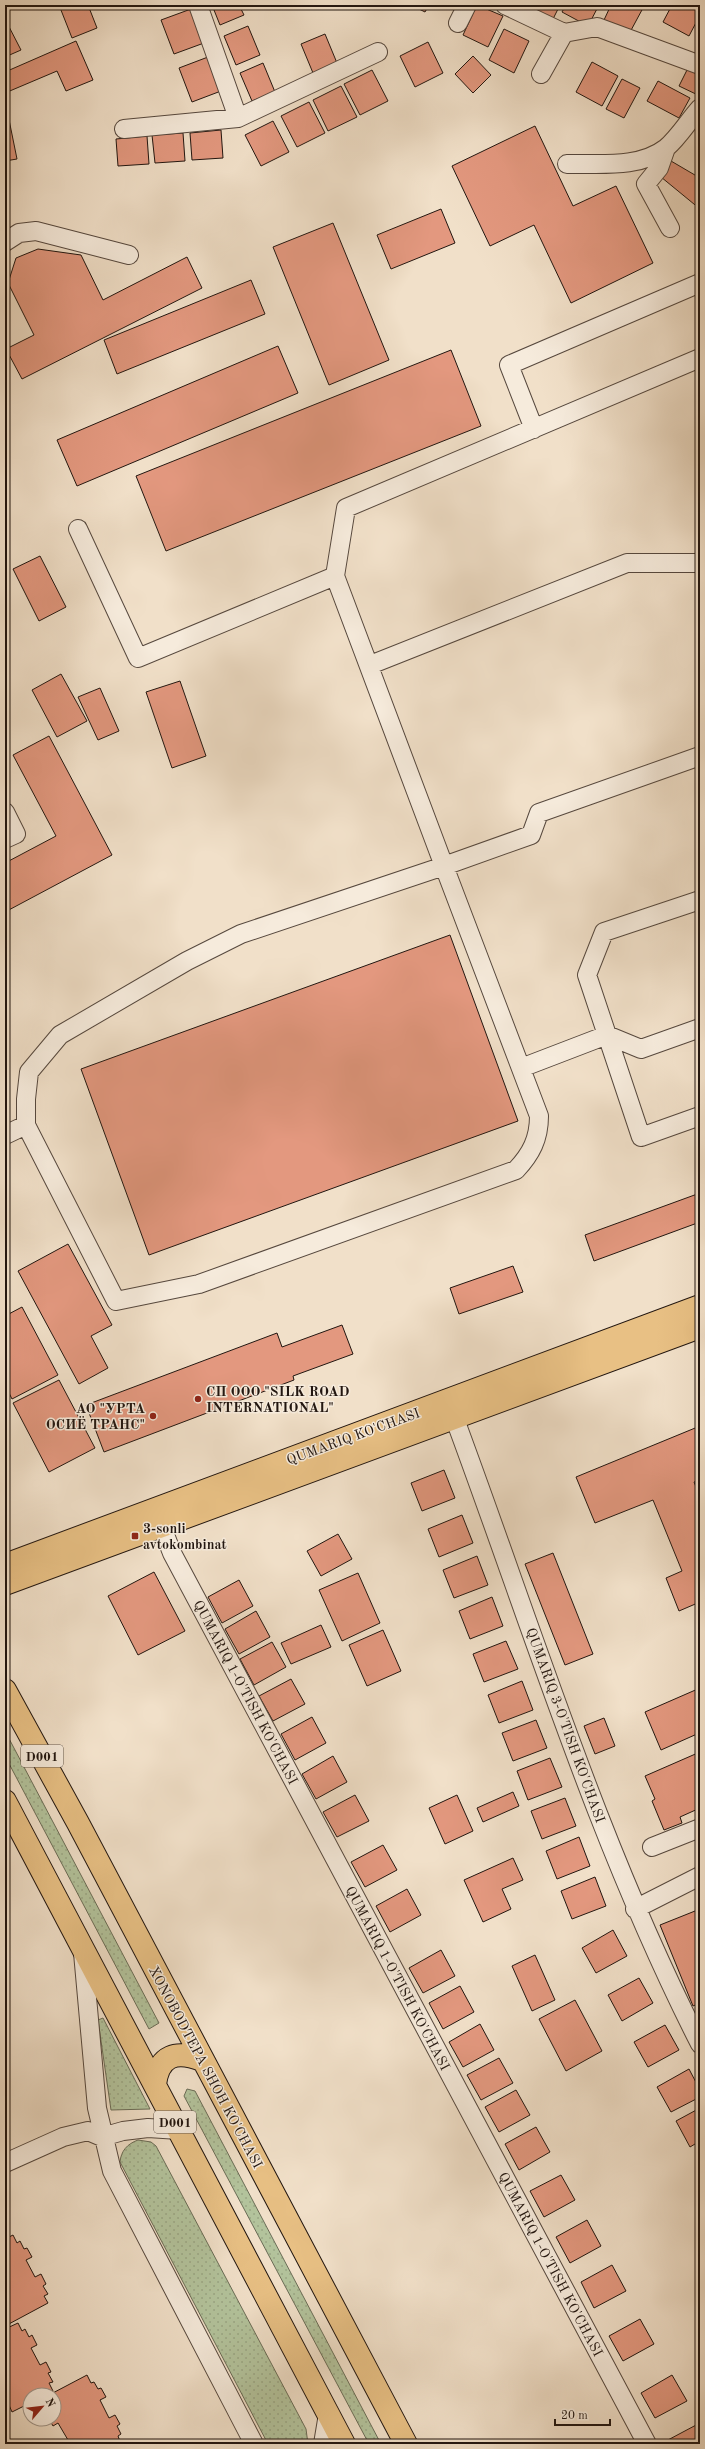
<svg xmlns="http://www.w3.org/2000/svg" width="705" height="2449" viewBox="0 0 705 2449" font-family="'Old Standard TT',serif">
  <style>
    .grass { fill: url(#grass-dots); stroke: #6a6c56 }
    .building { fill: #e3987f; stroke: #221610 }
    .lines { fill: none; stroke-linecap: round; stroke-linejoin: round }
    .minor-casing { stroke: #56483e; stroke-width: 20 }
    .major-casing { stroke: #221610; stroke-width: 24 }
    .highway-casing { stroke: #221610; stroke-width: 24 }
    .minor { stroke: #f6ebdc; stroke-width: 18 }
    .major { stroke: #e8c084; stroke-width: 22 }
    .highway { stroke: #e8c084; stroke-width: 22 }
    .poi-dot { fill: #8f2418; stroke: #f6ebdc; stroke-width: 1.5 }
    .labels { text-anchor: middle; stroke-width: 3; stroke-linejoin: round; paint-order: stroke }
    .shield { fill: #f6ebdc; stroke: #62564d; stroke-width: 1 }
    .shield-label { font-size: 13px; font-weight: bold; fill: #221610 }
    .poi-label { font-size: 14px; font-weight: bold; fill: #221610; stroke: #f6ebdc; text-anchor: start }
    .street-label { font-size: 14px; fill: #221610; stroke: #f6ebdc }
  </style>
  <defs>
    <pattern id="grass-dots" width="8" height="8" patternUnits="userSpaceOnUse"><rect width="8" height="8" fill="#b3c39c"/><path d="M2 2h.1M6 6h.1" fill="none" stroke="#9aa785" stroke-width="1.8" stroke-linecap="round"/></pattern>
  </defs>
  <rect width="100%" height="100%" fill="#f1e0c9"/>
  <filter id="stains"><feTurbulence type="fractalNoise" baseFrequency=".005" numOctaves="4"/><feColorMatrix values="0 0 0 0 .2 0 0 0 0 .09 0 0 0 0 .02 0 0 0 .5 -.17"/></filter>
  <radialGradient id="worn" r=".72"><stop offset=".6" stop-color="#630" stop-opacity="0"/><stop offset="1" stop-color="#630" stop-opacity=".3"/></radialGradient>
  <path class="grass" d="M5,1731L159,2023L149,2029L5,1756Z
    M103,2018L150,2109L111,2110L98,2020Z
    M187,2089L195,2091L381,2444H369L184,2096Z
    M138,2140L151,2142L156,2146L306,2429L308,2444H268L120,2162C121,2151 127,2144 138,2140Z"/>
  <path class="building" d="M59,5H88L97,28L72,38Z
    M212,5H239L244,15L220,25Z
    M411,5H429L425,12Z
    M477,5L503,16L488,47L463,35Z
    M527,5H560L552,21L526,7Z
    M566,5H599L588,26L562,12Z
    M611,5H637L643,8L629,34L604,20Z
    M672,5H692L700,9V15L689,36L663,22Z
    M191,9L204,43L174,54L161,20Z
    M5,19L21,50L5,57Z
    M248,26L260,55L236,65L224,36Z
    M504,29L529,41L514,73L489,60Z
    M325,34L337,63L313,73L301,44Z
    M76,41L93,80L66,91L57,71L5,93V72Z
    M428,42L443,73L415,87L400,56Z
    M473,56L491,75L473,93L455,74Z
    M208,57L221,91L192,102L179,68Z
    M592,62L618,76L602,106L576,92Z
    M263,63L275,92L252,101L240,73Z
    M688,68L700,75V96L679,86Z
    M372,70L388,101L360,115L344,84Z
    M622,79L640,88L624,118L606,109Z
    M658,81L690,98L679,118L647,101Z
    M341,86L357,117L328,131L313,100Z
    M5,100L17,159L5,161Z
    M309,102L325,133L297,147L281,116Z
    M273,121L289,152L261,166L245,135Z
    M535,126L573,206L616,186L653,263L571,303L534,225L490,246L452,166Z
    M221,130L223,158L192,160L190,133Z
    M183,133L185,161L155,163L152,135Z
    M147,136L149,164L118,166L116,139Z
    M671,161L700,178V209L661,177Z
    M441,209L455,243L391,269L377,235Z
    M333,223L389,360L329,385L273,247Z
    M38,249L81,255L103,300L187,257L202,288L22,379L6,349L34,335L8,283L16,258Z
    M251,280L265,314L117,374L104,340Z
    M278,346L298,393L77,486L57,440Z
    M451,350L481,426L166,551L136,476Z
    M40,556L66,607L39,621L13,569Z
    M61,674L87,721L57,737L32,690Z
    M180,681L206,756L172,768L146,692Z
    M100,688L119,731L98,740L78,697Z
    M49,736L112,855L5,912V863L56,836L13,755Z
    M450,935L518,1121L149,1255L81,1069Z
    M700,1193V1222L594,1261L585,1235Z
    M68,1244L112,1325L91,1336L108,1368L79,1384L18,1271Z
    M513,1266L523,1292L459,1314L450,1288Z
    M22,1307L58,1375L12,1399L5,1385V1316Z
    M342,1325L353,1354L293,1376L294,1380L104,1452L86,1405L277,1333L282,1347Z
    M59,1380L95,1448L49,1472L13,1403Z
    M700,1426V1480L694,1482L700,1497V1602L679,1611L666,1578L682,1571L653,1500L595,1523L576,1477Z
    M444,1470L455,1498L422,1511L411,1483Z
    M462,1515L473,1543L439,1557L428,1529Z
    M338,1534L352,1559L321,1576L307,1551Z
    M553,1553L593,1654L565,1665L525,1564Z
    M477,1556L488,1585L454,1598L443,1570Z
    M154,1572L185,1631L138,1655L108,1596Z
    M358,1573L380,1623L342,1641L319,1590Z
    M239,1580L253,1606L222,1623L208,1597Z
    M492,1597L503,1626L470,1639L459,1611Z
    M256,1611L270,1637L239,1654L225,1629Z
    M321,1625L331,1647L291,1664L281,1643Z
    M383,1630L401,1671L367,1686L349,1645Z
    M506,1641L518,1669L484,1682L473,1654Z
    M272,1642L286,1667L254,1685L240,1659Z
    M291,1679L305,1704L273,1721L259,1696Z
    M522,1681L533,1710L499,1723L488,1695Z
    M700,1688V1740L697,1734L661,1750L645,1712Z
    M312,1717L326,1743L295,1760L281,1734Z
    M604,1718L615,1746L595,1754L584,1726Z
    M536,1720L547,1748L513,1761L502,1733Z
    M700,1752V1808L680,1817L682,1823L664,1830L652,1801L655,1799L645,1776Z
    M333,1756L347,1782L316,1799L302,1774Z
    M550,1758L562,1787L528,1800L517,1771Z
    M513,1792L519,1806L483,1822L477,1808Z
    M355,1795L369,1821L337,1837L323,1812Z
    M457,1795L473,1831L445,1844L429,1808Z
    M565,1798L576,1826L542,1839L531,1811Z
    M579,1837L590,1866L557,1879L546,1851Z
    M383,1845L397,1870L365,1887L351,1862Z
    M513,1858L523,1880L502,1889L511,1909L483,1922L464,1880Z
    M595,1877L606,1906L572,1919L561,1891Z
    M407,1889L421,1915L390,1932L376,1906Z
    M700,1909V2003L693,2006L660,1925Z
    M613,1930L627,1956L596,1973L582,1948Z
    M441,1950L455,1976L423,1993L409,1968Z
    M535,1955L555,2000L532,2011L512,1966Z
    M639,1978L653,2003L622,2021L608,1995Z
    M460,1986L474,2012L443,2029L429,2003Z
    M575,2000L602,2051L566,2071L539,2019Z
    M480,2024L494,2050L463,2067L449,2042Z
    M665,2025L679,2050L648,2067L634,2042Z
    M499,2058L513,2083L481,2100L467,2075Z
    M689,2069L700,2090V2097L671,2112L657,2087Z
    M516,2090L530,2115L499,2132L485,2107Z
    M700,2108V2141L690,2147L676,2121Z
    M536,2127L550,2152L519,2170L505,2144Z
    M561,2175L575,2200L544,2217L530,2191Z
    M587,2220L601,2246L570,2263L556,2237Z
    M13,2235L17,2243L20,2241L24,2249L27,2248L32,2257L26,2260L35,2277L41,2274L46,2284L43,2286L48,2294L44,2296L48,2303L7,2325L5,2321V2239Z
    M612,2265L626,2291L594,2308L581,2282Z
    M640,2319L654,2344L623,2361L609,2336Z
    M18,2323L22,2331L25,2329L29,2337L32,2335L37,2345L31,2348L40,2365L46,2362L51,2372L48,2373L53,2382L49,2383L53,2391L45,2395H30V2403L12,2412L9,2405H5V2329Z
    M87,2375L91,2383L94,2382L98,2389L101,2388L106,2397L100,2400L109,2418L115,2415L120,2424L117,2426L121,2434L118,2436L121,2444H63L68,2440L58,2423L53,2426L49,2419H54V2395H49Z
    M672,2375L687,2401L655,2418L641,2393Z
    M698,2424L700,2444H668L666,2441Z"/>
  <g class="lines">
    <g class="minor-casing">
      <path id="minor" d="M198,5L238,118
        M505,5L564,33L597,27L700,65
        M458,23L467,5
        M541,74L564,33
        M124,129L238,118L378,52
        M666,148L659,168L646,184L670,228
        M567,164C598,163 639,169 666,148C679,137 689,120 700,108
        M5,242L19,233L36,231L129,255
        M534,429L509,365L700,283
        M78,529L138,658L335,576L444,866L531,835L539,813L700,756
        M335,576L346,508L700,358
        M370,665L627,563H700
        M5,812L16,834L5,839
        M444,866L539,1116C539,1139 531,1154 516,1170L199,1284L116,1301L26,1125V1099L29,1072L60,1035L187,961L241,934Z
        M700,900L604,932L587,975L641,1137L700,1116
        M521,1068L607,1035L641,1049L700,1028
        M5,1135L26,1125
        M450,1406C530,1620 596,1840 700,2044
        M157,1514L172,1553L647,2444
        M652,1847L700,1828
        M635,1909L700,1876
        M83,1953L97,2108L112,2171L254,2444
        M5,2163L63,2137L88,2131L102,2137L123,2131L148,2128L179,2130
        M323,2444L328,2414"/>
    </g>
    <g class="major-casing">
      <path id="major" d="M5,1565L700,1306
        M5,1584L700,1327"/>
    </g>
    <g class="highway-casing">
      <path id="highway" d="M5,1690L78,1823L406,2444
        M5,1801L344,2444
        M155,2084C159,2055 176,2050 202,2060"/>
    </g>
    <use href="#minor" class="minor"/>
    <use href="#major" class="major"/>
    <use href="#highway" class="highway"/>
  </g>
  <g class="poi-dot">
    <circle cx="198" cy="1399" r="4"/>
    <circle cx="153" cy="1416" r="4"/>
    <rect x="131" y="1532" width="8" height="8" rx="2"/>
  </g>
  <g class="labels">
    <g class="shield">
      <rect x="21" y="1745" width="42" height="22" rx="3"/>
      <rect x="154" y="2111" width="42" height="22" rx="3"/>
    </g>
    <g class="shield-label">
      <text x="42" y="1761">D001</text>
      <text x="175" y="2127">D001</text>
    </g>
    <g class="poi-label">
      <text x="206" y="1396">СП ООО "SILK ROAD<tspan x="206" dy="16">INTERNATIONAL"</tspan></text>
      <text x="145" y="1413" text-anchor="end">АО "УРТА<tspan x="145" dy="16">ОСИЁ ТРАНС"</tspan></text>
      <text x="143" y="1533">3-sonli<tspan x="143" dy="16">avtokombinat</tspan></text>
    </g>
    <g class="street-label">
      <text transform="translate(353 1436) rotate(-20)" y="5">QUMARIQ KO'CHASI</text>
      <text transform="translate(246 1692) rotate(62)" y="5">QUMARIQ 1-O'TISH KO'CHASI</text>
      <text transform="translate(566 1725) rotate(70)" y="5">QUMARIQ 3-O'TISH KO'CHASI</text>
      <text transform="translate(398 1978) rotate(62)" y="5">QUMARIQ 1-O'TISH KO'CHASI</text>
      <text transform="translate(206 2067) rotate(62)" y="5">XONOBODTEPA SHOH KO'CHASI</text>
      <text transform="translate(551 2264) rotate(62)" y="5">QUMARIQ 1-O'TISH KO'CHASI</text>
    </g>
  </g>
  <rect width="705" height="2449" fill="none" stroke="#f1e0c9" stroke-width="20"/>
  <rect x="6" y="6" width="693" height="2437" fill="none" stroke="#221610" stroke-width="2"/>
  <rect x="10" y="10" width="685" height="2429" fill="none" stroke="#221610"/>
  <g transform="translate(42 2407) rotate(62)"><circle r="19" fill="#f6ebdc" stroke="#a1968a"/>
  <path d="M0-3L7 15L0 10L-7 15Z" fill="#8f2418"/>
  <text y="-6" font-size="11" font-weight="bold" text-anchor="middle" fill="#221610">N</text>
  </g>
  <path d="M555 2419v6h55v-6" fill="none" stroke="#221610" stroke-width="2"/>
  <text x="561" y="2419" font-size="12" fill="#221610" stroke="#f6ebdc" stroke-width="3" paint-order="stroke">20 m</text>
  <rect width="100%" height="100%" filter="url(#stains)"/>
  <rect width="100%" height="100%" fill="url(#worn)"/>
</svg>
